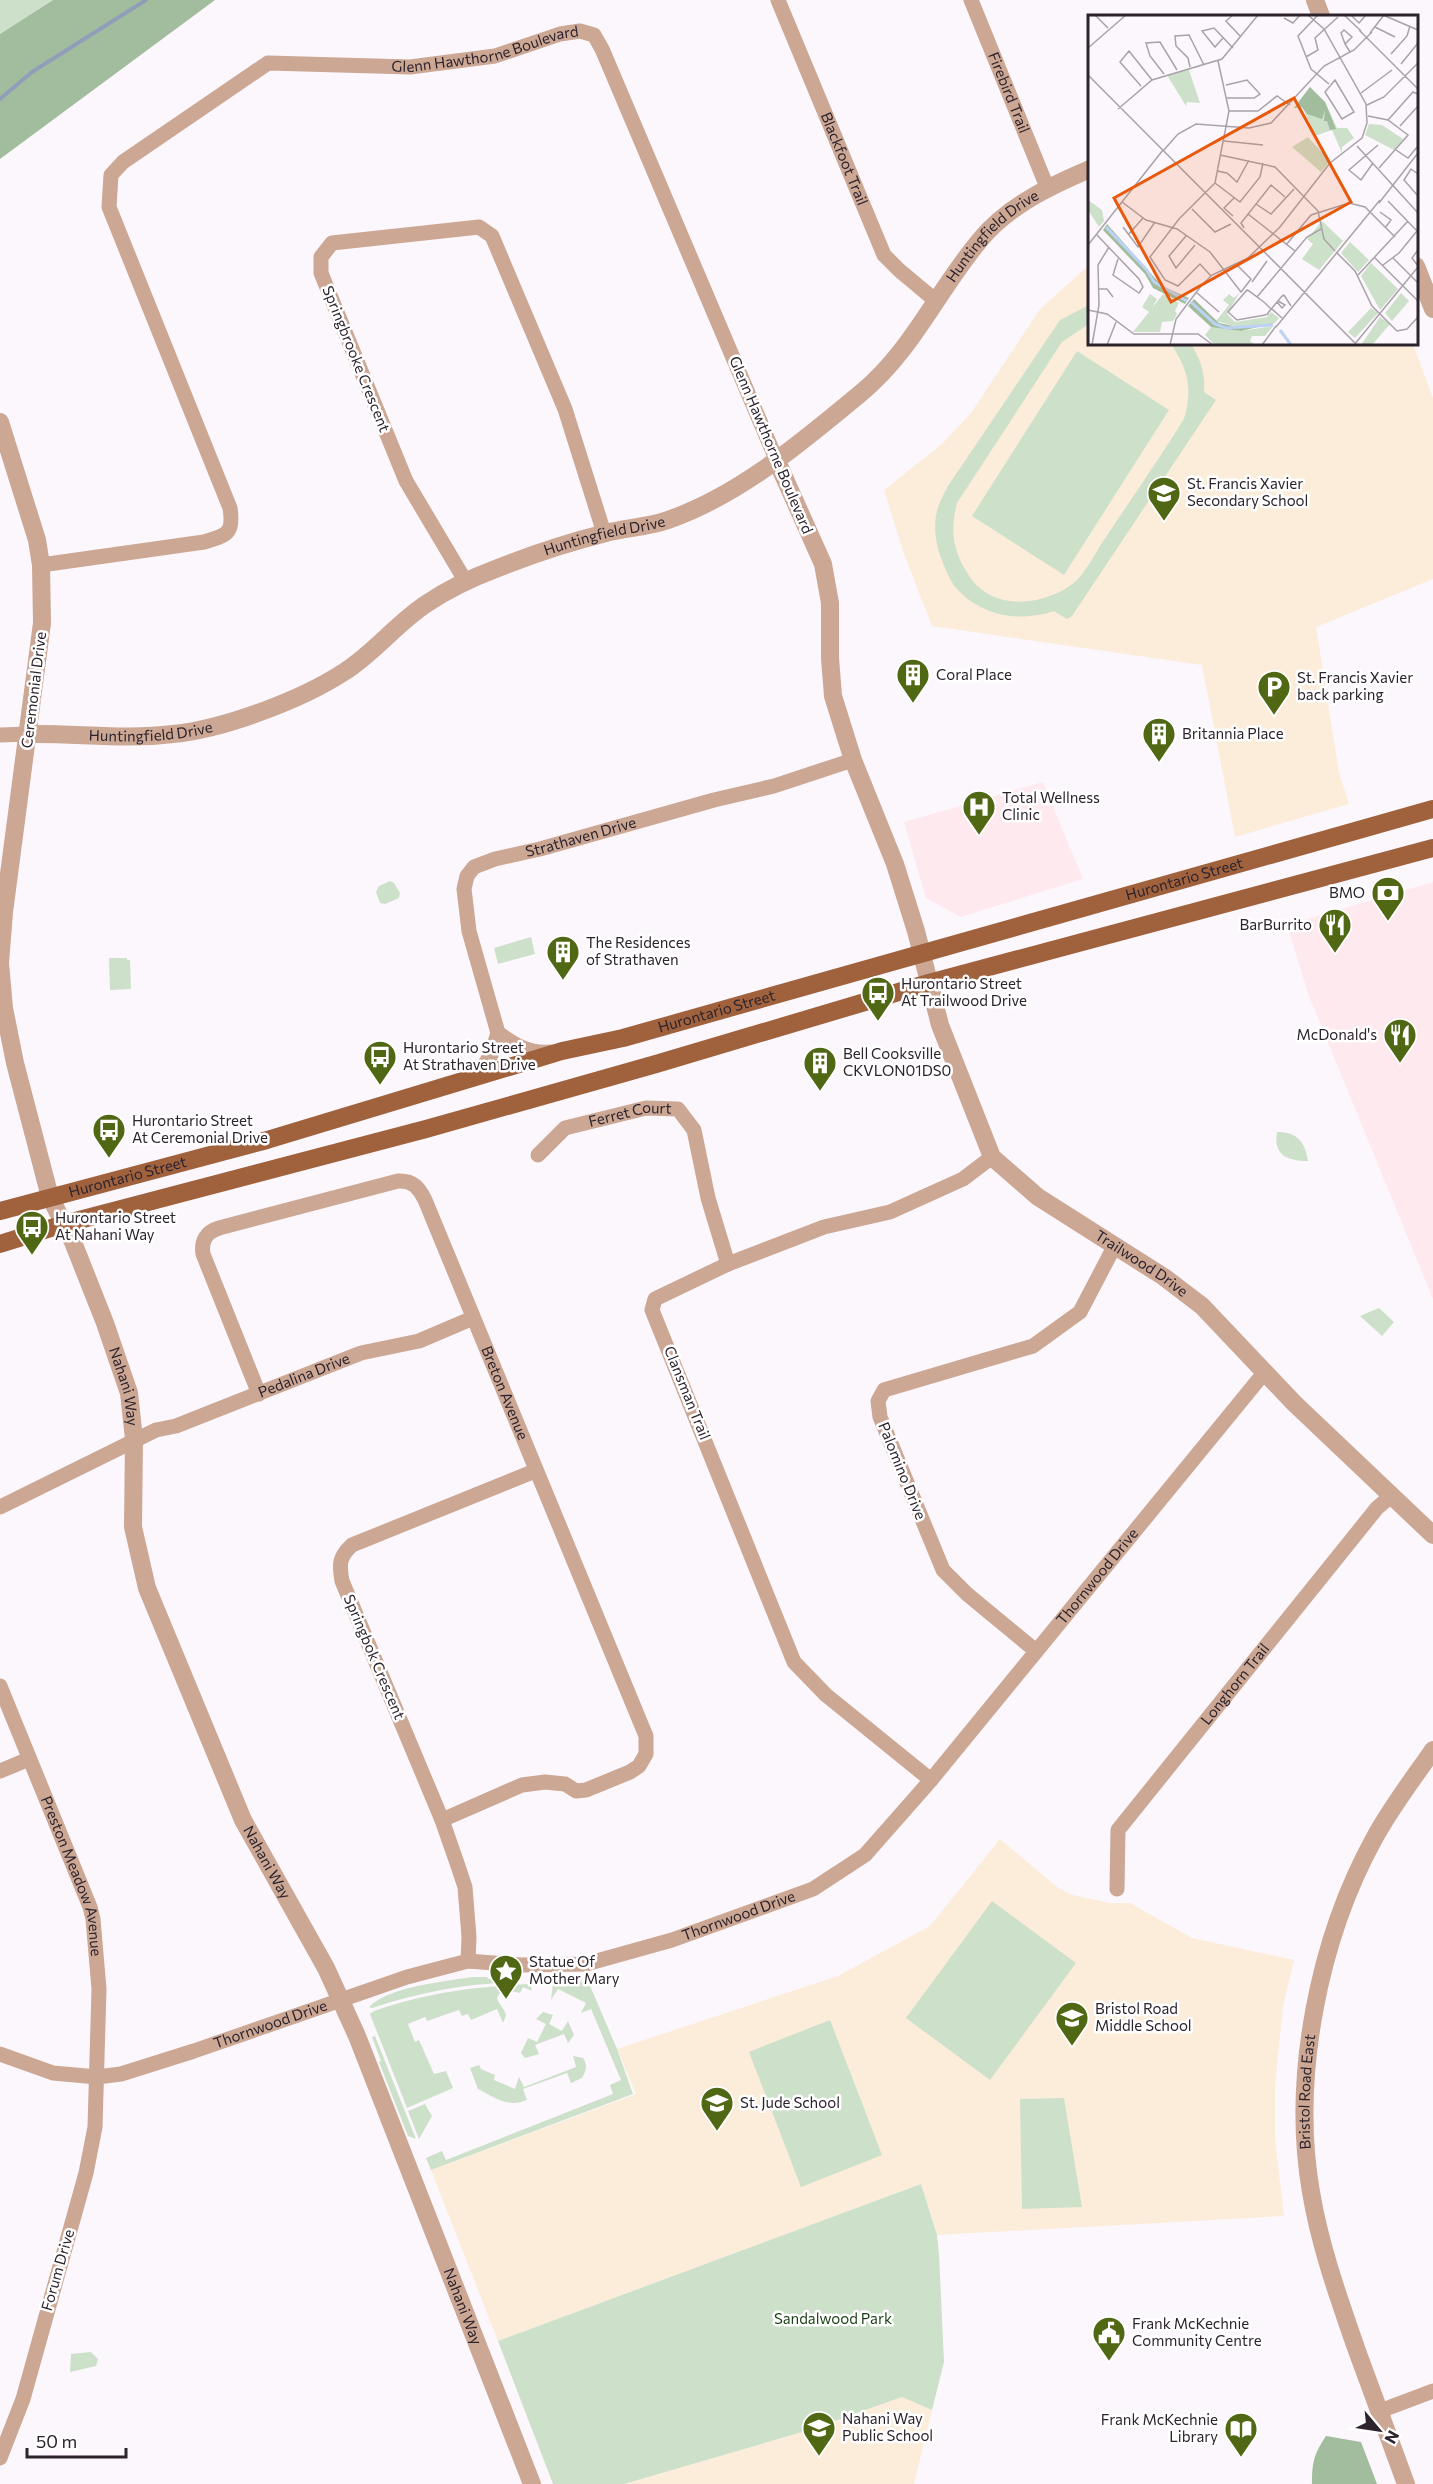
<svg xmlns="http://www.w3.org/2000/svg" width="1433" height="2484" viewBox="0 0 1433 2484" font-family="Commissioner,sans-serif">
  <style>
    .commercial { fill: #fee9ee }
    .education { fill: #fbedd9 }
    .green { fill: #cde0ca }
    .forest { fill: #a2bd9d }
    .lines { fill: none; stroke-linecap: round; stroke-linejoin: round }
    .stream { stroke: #929eb9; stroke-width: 4 }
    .minor { stroke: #cba794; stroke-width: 15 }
    .tertiary { stroke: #cba794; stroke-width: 18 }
    .primary { stroke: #a0613d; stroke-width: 18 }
    .labels { text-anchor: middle; stroke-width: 5; stroke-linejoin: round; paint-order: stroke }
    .street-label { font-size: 15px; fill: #2d232d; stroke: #fff }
    .poi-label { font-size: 15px; fill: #2d232d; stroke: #fff; text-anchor: start }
    .park-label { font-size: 15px; fill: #193f13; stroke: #fff }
    .inset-river { fill: none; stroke: #bdd3f5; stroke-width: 3 }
    .inset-road { fill: none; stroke: #a9a2a9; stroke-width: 1.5 }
    .view { fill: #e8590c; fill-opacity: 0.15; stroke: #e8590c; stroke-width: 3 }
    .inset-edge { fill: none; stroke: #2d232d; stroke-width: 3 }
  </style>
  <rect width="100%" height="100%" fill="#fcf7fc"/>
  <path class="commercial" d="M1043,782L1083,879L961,917L926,898L904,822Z
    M1433,882V1299L1309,996L1287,925Z"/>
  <path class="education" d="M1089,265L1090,344H1413L1433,398V579L1316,627L1339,773L1349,804L1235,837L1202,665L932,626L904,554L884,490L942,444L971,413L1040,309Z
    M1000,1839L1057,1887L1072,1895L1110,1903H1130L1192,1938L1294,1960L1283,2006L1275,2086V2139L1284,2216L937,2235L921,2184L498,2341L431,2170L636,2094L617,2049L838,1976L930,1926Z
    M902,2397L932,2410L914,2484H624L809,2430Z"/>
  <path class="green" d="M0,0H53L0,34Z
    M1089,305V324L1062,342L957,503C949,533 954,555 972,580C997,612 1047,605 1075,582C1087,571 1096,551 1106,537C1132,498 1159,459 1184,419C1193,389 1188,369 1171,344H1191C1200,358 1206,375 1204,392L1216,400L1072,616L1067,619L1054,611C1021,622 985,617 960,592C951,584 946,571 942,560C936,546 933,527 937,511C939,502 944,494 948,486L1060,320Z
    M1077,351L1169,410L1064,575L972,516Z
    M390,881L394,883L400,893L399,898L385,904L380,903L376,892L379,886Z
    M531,937L535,954L498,964L494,948Z
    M109,958H127V960H130L131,989L110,990Z
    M1277,1132C1298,1132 1305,1142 1308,1161C1287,1161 1273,1155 1277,1132Z
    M1379,1308L1394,1322L1382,1336L1360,1316Z
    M992,1901L1076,1963L990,2080L906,2018Z
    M472,1977H487L488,1979L514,1978L515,1982C463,1984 421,1992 372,2008L369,2007C390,1986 443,1982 472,1977Z
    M588,1981L617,2049L633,2094L431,2170L426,2158L442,2151L446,2160L613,2094L610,2085L621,2080L591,2009L581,2013L586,2003L558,1989L551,2000L553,1984Z
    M530,1984L532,1991L523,1987L520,1993L511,1991L499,1994L497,1998C499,2005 504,2008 506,2015L503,2023L497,2009L471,2020L468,2014L462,2016L459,2010L427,2021L425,2017L408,2024L415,2042L419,2040L434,2074L446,2071L453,2088L407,2108L370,2014L374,2011C429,1992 472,1987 530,1984Z
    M543,2012L553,2015L549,2024L562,2031L568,2021L574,2035L568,2043L564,2034L535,2045L539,2054L525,2058L521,2053L528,2038L537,2042L546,2024L536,2019Z
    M830,2020L882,2155L801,2187L749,2052Z
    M375,2036L416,2139L408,2136L379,2062L381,2061L372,2037Z
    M573,2056L583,2058C588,2065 586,2071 582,2078L571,2083L567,2073L523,2089L527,2100C508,2108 496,2098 478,2089L470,2068L479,2065L481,2069L495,2075L494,2080L515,2089L519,2077L524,2087L576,2067Z
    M1064,2098L1082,2207L1022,2209L1020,2099Z
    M425,2104L432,2116L419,2139L408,2111Z
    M921,2184L937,2235L939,2254L944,2362L932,2410L902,2397L809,2430L624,2484H553L498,2341Z
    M91,2352L98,2359L96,2366L70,2372L71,2354Z"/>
  <path class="forest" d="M53,0H215L0,159V34Z
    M1326,2436L1361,2442L1377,2484H1312C1312,2462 1314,2454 1326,2436Z"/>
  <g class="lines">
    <path class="stream" d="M0,99L32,72L146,0"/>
    <g class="minor">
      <path id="s1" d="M778,0L884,255L899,270L936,301"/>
      <path id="s2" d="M971,0L1047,187"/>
      <path id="s3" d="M41,565L204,542C227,535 234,534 230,508L109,207L111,175L123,162L268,63L410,67L495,56L560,34L580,31L594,35L602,49L776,459"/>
      <path d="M466,582L406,481L321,273V257L332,243L479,227L492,236L565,409L604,533"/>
      <path d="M0,735L29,734"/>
      <path d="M498,1033C515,1045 529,1054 550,1052"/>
      <path id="s4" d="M470,1077L483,1067L491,1055L498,1033L469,931L464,889L467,876L474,867L495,859L540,849L714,800L774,786L853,760"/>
      <path id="s5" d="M538,1155L565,1128L646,1108L678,1109L694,1130L708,1198L728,1264"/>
      <path id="s6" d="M259,1394L203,1254C201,1241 206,1232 219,1228L398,1181C413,1180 419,1188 425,1200L646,1736V1754L639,1766L630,1772L586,1790L576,1791L565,1784L545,1782L522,1785L442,1820"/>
      <path id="s7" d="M0,1507L156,1430L176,1426L361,1353L419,1341L473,1318"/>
      <path d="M1036,1651L967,1594L943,1570L880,1417L878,1401L884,1390L1033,1346L1080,1312L1114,1247"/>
      <path id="s8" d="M0,1686L90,1907L93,1919L99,1989L95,2127L86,2173L23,2399L0,2458"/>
      <path d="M0,1771L29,1759"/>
      <path d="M931,1780L826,1695L794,1662L652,1310L655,1299L728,1264L824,1227L890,1212L963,1179L992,1157"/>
      <path id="s9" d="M1117,1889L1118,1830L1377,1508L1391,1496"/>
      <path d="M468,1961L469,1937L465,1887L458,1866L442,1820L342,1581C339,1564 339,1557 352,1545L535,1471"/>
      <path id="s10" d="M0,2054L53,2073L97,2077L121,2074L194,2051L407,1977L468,1961L521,1965L586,1964L672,1940L813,1889L865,1855L931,1780L1264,1373"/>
      <path d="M1380,2411L1433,2391"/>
    </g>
    <g class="tertiary">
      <path d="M1315,0L1321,16"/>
      <path d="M1416,266L1433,309"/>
      <path d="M0,422L37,540L41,565L42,623L4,912L0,963"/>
      <path id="s11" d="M776,459L823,564L830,603V658L833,696L853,760L895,864L916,931L940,1025L992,1157L1038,1197L1164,1277L1202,1306L1294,1403L1433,1535"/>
      <path id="s12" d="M29,734C76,733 126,740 173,734C224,729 301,700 344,672C374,653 396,624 426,604C448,589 474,577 498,568C533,554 570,542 606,533C626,528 648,527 668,520C740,495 803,441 861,393C912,351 938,290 980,240C1008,206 1050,186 1090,169"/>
      <path id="s13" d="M0,963L4,1008L15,1063L50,1197L73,1242L105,1323L129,1393L134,1439L133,1527L147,1588L243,1820L326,1968L357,2036L532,2484"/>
      <path id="s14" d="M1406,2484C1389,2439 1373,2393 1356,2348C1338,2296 1320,2246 1311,2192C1291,2077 1319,1938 1375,1837C1392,1806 1413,1779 1433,1750"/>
    </g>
    <g class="primary">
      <path id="s15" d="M0,1211L267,1140L562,1051L623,1038L1433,809"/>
      <path d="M0,1244L64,1224L426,1129L656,1064L929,983L1433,848"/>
    </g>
  </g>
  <defs>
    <g id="school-pin" transform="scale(1.725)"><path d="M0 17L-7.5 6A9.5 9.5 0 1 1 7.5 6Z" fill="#506714" stroke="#fff"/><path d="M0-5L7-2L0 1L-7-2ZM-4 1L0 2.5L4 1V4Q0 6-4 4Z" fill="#fff"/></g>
    <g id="building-pin" transform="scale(1.725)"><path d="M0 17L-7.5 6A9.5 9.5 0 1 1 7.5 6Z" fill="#506714" stroke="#fff"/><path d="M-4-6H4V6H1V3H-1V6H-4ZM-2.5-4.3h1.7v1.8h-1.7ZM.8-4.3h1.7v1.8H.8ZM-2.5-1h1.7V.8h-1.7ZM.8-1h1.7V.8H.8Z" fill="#fff"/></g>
    <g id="parking-pin" transform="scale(1.725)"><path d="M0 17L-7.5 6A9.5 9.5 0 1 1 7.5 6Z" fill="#506714" stroke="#fff"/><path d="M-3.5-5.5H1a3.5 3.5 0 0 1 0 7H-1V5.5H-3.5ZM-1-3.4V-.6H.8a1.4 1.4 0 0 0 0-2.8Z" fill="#fff"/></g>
    <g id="hospital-pin" transform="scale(1.725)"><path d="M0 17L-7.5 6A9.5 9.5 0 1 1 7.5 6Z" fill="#506714" stroke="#fff"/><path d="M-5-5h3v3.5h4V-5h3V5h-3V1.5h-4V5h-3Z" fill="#fff"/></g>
    <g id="bank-pin" transform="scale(1.725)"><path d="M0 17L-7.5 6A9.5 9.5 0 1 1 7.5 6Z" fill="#506714" stroke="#fff"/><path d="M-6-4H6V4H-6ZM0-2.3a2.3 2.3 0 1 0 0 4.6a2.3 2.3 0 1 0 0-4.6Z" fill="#fff"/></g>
    <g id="restaurant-pin" transform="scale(1.725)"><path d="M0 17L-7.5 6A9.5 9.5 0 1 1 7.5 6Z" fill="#506714" stroke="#fff"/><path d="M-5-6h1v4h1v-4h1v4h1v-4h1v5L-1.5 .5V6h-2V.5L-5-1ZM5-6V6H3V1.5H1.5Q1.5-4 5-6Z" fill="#fff"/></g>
    <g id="bus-pin" transform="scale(1.725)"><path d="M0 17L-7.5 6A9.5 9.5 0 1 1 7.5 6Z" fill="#506714" stroke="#fff"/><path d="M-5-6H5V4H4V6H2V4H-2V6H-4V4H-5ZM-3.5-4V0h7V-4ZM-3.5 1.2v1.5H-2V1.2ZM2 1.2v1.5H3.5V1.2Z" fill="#fff"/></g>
    <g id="sight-pin" transform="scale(1.725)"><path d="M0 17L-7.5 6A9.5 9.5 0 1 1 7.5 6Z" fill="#506714" stroke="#fff"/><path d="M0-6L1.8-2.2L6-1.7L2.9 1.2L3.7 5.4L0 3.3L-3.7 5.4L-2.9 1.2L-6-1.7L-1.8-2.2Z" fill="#fff"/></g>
    <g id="civic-pin" transform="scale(1.725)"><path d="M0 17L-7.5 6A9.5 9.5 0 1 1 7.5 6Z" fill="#506714" stroke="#fff"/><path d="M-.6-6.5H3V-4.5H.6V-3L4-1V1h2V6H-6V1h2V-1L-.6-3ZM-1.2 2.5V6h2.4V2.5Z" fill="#fff"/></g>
    <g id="library-pin" transform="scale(1.725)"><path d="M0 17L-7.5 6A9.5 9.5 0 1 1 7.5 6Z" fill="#506714" stroke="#fff"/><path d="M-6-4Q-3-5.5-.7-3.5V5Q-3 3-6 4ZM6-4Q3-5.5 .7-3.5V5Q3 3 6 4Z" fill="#fff"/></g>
  </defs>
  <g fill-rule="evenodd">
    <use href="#school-pin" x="1164" y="493"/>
    <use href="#building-pin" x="913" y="675"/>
    <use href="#parking-pin" x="1274" y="687"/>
    <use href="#building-pin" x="1159" y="734"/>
    <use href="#hospital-pin" x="979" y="807"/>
    <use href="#bank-pin" x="1388" y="893"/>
    <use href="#restaurant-pin" x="1335" y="925"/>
    <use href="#building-pin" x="563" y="952"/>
    <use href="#bus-pin" x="878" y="993"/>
    <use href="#restaurant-pin" x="1400" y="1035"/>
    <use href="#bus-pin" x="380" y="1057"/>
    <use href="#building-pin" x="820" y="1063"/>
    <use href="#bus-pin" x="109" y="1130"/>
    <use href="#bus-pin" x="32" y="1227"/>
    <use href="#sight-pin" x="506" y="1971"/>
    <use href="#school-pin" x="1072" y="2018"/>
    <use href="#school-pin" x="717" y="2103"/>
    <use href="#civic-pin" x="1109" y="2333"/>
    <use href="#school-pin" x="819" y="2428"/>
    <use href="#library-pin" x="1241" y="2429"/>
  </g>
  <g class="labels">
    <g class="street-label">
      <text dy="5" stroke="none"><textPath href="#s3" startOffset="984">Glenn Hawthorne Boulevard</textPath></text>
      <text dy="5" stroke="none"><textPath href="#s2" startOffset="100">Firebird Trail</textPath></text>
      <text dy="5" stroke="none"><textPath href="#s1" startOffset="172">Blackfoot Trail</textPath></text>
      <text dy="5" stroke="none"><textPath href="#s12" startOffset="1130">Huntingfield Drive</textPath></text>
      <text transform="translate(356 359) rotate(68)" y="5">Springbrooke Crescent</text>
      <text transform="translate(771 445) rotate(67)" y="5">Glenn Hawthorne Boulevard</text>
      <text dy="5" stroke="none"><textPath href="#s12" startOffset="626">Huntingfield Drive</textPath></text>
      <text transform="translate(34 690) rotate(-83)" y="5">Ceremonial Drive</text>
      <text dy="5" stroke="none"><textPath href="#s12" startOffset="122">Huntingfield Drive</textPath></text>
      <text dy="5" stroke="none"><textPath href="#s4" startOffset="338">Strathaven Drive</textPath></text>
      <text dy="5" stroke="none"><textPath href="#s15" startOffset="1230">Hurontario Street</textPath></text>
      <text dy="5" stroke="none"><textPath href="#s15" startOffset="744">Hurontario Street</textPath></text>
      <text dy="5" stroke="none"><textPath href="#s5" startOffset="105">Ferret Court</textPath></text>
      <text dy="5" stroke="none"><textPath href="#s15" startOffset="132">Hurontario Street</textPath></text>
      <text dy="5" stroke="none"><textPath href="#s11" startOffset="920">Trailwood Drive</textPath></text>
      <text dy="5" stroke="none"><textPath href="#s7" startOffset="332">Pedalina Drive</textPath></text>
      <text dy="5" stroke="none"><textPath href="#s13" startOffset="444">Nahani Way</textPath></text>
      <text dy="5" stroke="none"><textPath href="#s6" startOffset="614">Breton Avenue</textPath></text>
      <text transform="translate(687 1393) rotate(68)" y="5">Clansman Trail</text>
      <text transform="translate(902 1471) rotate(68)" y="5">Palomino Drive</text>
      <text dy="5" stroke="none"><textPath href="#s10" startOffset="1272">Thornwood Drive</textPath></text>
      <text transform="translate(374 1657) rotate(67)" y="5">Springbok Crescent</text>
      <text dy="5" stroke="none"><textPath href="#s9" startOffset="246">Longhorn Trail</textPath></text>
      <text dy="5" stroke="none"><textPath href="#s13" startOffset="948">Nahani Way</textPath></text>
      <text dy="5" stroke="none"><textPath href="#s8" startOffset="204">Preston Meadow Avenue</textPath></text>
      <text dy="5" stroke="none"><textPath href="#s10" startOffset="768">Thornwood Drive</textPath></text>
      <text dy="5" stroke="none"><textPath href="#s10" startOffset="282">Thornwood Drive</textPath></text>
      <text dy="5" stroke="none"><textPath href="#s14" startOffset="408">Bristol Road East</textPath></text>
      <text transform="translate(58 2270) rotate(-74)" y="5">Forum Drive</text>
      <text dy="5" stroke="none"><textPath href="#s13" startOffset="1434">Nahani Way</textPath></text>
    </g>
    <g class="poi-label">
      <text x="1187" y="489">St. Francis Xavier<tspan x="1187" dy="17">Secondary School</tspan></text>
      <text x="936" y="680">Coral Place</text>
      <text x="1297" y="683">St. Francis Xavier<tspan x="1297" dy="17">back parking</tspan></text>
      <text x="1182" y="739">Britannia Place</text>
      <text x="1002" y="803">Total Wellness<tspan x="1002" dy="17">Clinic</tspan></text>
      <text x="1365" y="898" text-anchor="end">BMO</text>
      <text x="1312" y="930" text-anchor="end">BarBurrito</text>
      <text x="586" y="948">The Residences<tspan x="586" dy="17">of Strathaven</tspan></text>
      <text x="901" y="989">Hurontario Street<tspan x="901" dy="17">At Trailwood Drive</tspan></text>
      <text x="1377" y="1040" text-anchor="end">McDonald's</text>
      <text x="403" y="1053">Hurontario Street<tspan x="403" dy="17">At Strathaven Drive</tspan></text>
      <text x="843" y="1059">Bell Cooksville<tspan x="843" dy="17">CKVLON01DS0</tspan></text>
      <text x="132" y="1126">Hurontario Street<tspan x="132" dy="17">At Ceremonial Drive</tspan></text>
      <text x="55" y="1223">Hurontario Street<tspan x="55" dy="17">At Nahani Way</tspan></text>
      <text x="529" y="1967">Statue Of<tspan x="529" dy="17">Mother Mary</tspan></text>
      <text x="1095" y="2014">Bristol Road<tspan x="1095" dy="17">Middle School</tspan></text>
      <text x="740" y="2108">St. Jude School</text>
      <text x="1132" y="2329">Frank McKechnie<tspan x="1132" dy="17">Community Centre</tspan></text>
      <text x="842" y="2424">Nahani Way<tspan x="842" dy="17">Public School</tspan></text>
      <text x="1218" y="2425" text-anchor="end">Frank McKechnie<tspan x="1218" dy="17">Library</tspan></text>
    </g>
    <g class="park-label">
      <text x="833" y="2324">Sandalwood Park</text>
    </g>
  </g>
  <g transform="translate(1088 15)">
    <rect width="330" height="330" fill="#fcf7fc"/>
    <path d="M101,55L112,88L99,87L98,91L79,60ZM222,72L237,87L249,113H259L266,123L254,132V138L244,115L227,121L215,93H206ZM281,109L294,110L315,124L306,135L277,120ZM220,122L242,146L233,157L204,132ZM0,185L14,195L16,206L11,212L0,195ZM234,206L255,226L231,255L214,244L225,229L219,224ZM262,227L281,245L270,257L253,238ZM283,248L310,274L292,295L273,261ZM152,277L139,299L147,307L179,302L183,297L191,303L187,308L150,312L128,306L141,290L135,285L141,279L146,283ZM313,278L321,286L304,306L297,298ZM62,279L69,284L64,293L75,279L91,288L87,296L89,299L85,306L74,307L72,317H45L61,297L54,292ZM283,293L290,298L267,323L260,317ZM292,302L302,309L284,330H273ZM124,311L153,316L185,311L177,321H164L162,326L167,330H127L117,320Z" fill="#cde0ca"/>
    <path d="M222,72L237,87L248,114L242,115L239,106H236L237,95L234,104L219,99L213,91L206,93ZM19,209L74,271L101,283L97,289L65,273L57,259L15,215ZM106,284L131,308L150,312L187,308L153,316L123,312L100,291Z" fill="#a2bd9d"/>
    <path class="inset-river" d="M18,212L58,254L66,267L99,286M103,287L127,309L138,313L185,310M192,315L203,330"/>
    <path class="inset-road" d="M7,0L20,13M145,0L138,6L153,22M230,0L210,21L223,54L241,69M256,0L273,16M263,0L271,8L278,0M295,0L330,15M196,3L205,8L212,0M287,12L307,22M271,15L330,74M282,18L296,0M135,23L127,32L114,16L126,13L145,33M257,29L264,22L256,15L253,18L257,29L262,37M0,33L38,0M303,39L319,21L322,11M218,42L230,35L227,23L250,2M313,49L330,28M102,52L100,43L88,31L87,21L101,20L116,50M76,59L62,41L58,28L72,27L89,55M0,60L269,330M247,65L266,97L254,104L237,77ZM138,70L159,65L172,79L166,83H139M53,71L32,47L41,36L64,65M273,78L304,55M279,90L296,82L330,48M30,94L64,65L134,44L170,0M141,96H170L189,81L202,90M280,101L300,105L320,120L291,153M300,105L325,77L330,79M312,111L330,91M136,126L175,130M269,131L330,198M308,135L320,143L330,131M75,136L90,119L108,109L161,113L183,108L236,51L266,35L284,17M132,140L187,152L230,196L236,224L247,236M285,148L273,165L261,155L290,130M129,156L139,158L149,167L161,145M330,159L323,154L316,165L330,181M127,168L152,187L172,162L175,148M300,186L330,217M34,187L58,205L89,214L122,237L153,277L163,264L149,250M291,188L330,138M168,189L183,199L206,174M104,194L127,217L143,209M292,197L303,205L297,213M160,199L207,236M145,201L136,193L146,183M35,212L50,232L67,207M156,213L153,208L183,170L197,182M8,219L51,264L55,272L51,278L25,260L30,244M40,220L55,203M98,221L81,241L88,253L107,230M0,230L75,135M198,230L223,200L261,188L277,192L307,222M330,235L324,243L330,251M248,237L267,256L284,291L309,316L319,314L330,302M286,242L330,286M305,243L330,268M295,250L311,238L329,216M270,260L320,206M123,261L112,249L90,271L77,265L62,242L91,204L127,168L141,96L130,46M164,267L179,246M10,274H19L25,282M108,277L131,297M169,282L219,222L233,214M189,287L194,293L197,290L190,286M0,295L19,299L46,319H110L125,330M194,303L185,295L183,294L177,288L161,276L159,275L140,297L149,305L177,300L180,299V298L183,294L184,293L194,281L196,280L203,291M188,312L292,185M4,330L11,290L10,250L21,232M19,330L28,307M82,330L88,304L113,271L124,260L160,243L192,212L242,148L274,123L279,108L278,89L236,14L220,0M174,330L188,311M266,330L330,252"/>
    <path class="view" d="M206,83L263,187L83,287L26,183Z"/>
    <rect width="330" height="330" class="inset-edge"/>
  </g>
  <g transform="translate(1379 2430) rotate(119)" stroke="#ffffff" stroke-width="4.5" paint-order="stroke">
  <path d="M0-4.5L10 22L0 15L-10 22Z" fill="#2d232d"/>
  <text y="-9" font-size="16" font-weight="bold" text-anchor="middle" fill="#2d232d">N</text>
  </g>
  <path d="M27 2448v9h99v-9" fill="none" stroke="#2d232d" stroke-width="3"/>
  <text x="36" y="2448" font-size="18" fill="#2d232d" stroke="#ffffff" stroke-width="4.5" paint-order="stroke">50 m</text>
</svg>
